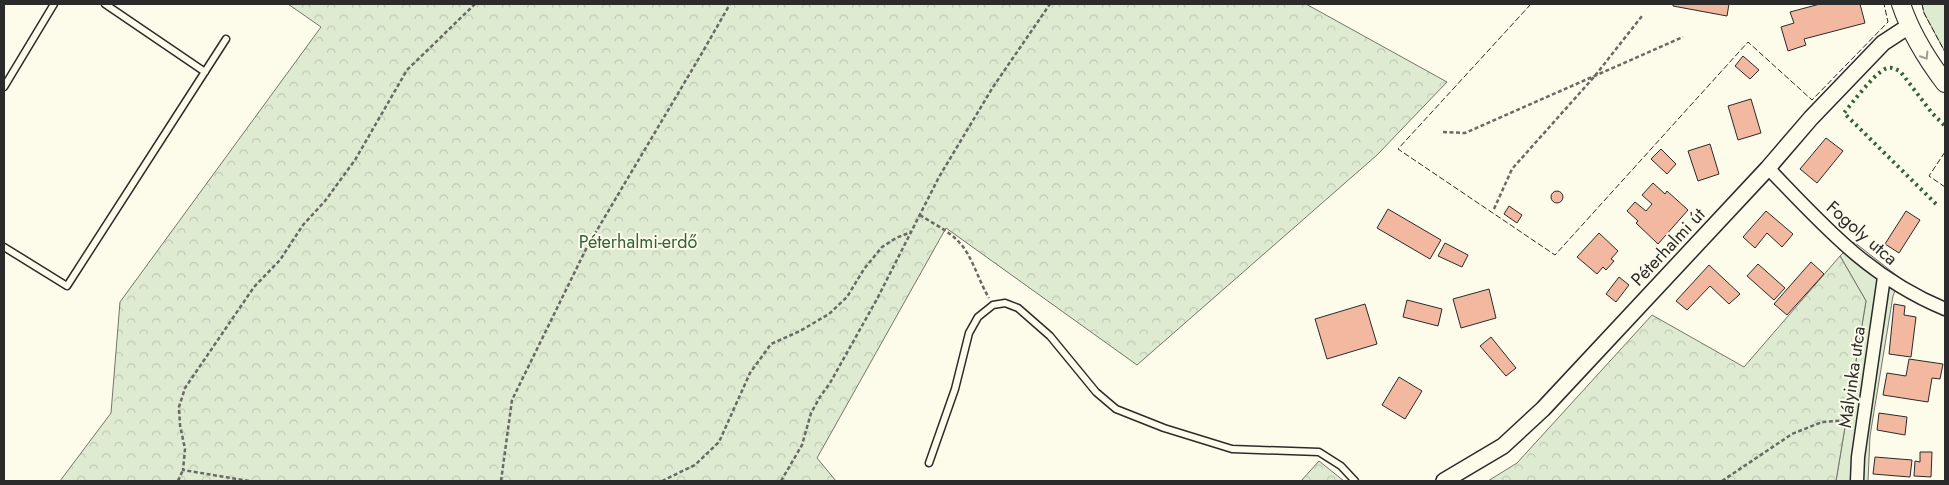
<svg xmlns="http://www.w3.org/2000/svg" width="1949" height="485" viewBox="0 0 1949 485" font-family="Jost,sans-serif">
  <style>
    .green { fill: #deebd1; stroke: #74746e }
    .forest { fill: url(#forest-crowns); stroke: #74746e }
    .building { fill: #f2b8a0; stroke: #2b2b2b }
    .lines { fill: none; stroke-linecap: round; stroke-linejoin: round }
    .service-casing { stroke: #2b2b2b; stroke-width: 9 }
    .minor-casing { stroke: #2b2b2b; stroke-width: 15 }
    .tertiary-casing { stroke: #2b2b2b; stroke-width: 18 }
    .secondary-casing { stroke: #2b2b2b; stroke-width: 20 }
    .path { stroke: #6a6964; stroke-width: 2.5; stroke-dasharray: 4 2.5; stroke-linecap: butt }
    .service { stroke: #fdfbea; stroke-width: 6 }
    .minor { stroke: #fdfbea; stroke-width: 12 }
    .tertiary { stroke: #fdfbea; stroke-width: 15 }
    .secondary { stroke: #fdfbea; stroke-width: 18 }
    .hedge { stroke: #34623c; stroke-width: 4; stroke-dasharray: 2.5 4; stroke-linecap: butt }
    .fence { stroke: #2b2b2b; stroke-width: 1; stroke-dasharray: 6 2.5; stroke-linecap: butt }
    .oneway { stroke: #9e9d94 }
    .labels { text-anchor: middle; stroke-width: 4; stroke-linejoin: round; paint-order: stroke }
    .street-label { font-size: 18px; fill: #2b2b2b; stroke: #fdfbea }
    .park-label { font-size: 18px; fill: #34623c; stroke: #fdfbea }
  </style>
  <defs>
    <pattern id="forest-crowns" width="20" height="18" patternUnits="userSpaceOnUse" patternTransform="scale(1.25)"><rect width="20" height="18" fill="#deebd1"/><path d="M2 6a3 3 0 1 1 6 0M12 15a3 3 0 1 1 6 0" fill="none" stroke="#bfcab4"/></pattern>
  </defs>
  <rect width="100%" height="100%" fill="#fdfbea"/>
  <path class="green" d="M1922,4H1945V52L1924,13Z
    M1854,242L1900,278L1893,296L1870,436L1868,481H1836L1866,301L1840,256Z"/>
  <path class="forest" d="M288,4H1306L1447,82L1377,155L1137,365L946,228L817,458L836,481H60L111,413L120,302L321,27Z
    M1840,256L1866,301L1836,481H1488L1517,463L1652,315L1744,367Z
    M1319,461L1344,481H1301Z"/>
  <path class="building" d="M1673,4H1729L1727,16L1673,6Z
    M1820,4H1860L1865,23L1804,39L1806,45L1788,51L1781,27L1794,23L1790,12Z
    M1743,56L1759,70L1750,79L1735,66Z
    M1751,99L1761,133L1738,140L1728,106Z
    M1826,138L1843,151L1817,183L1800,169Z
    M1710,144L1719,174L1698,181L1688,151Z
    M1661,149L1676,164L1667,174L1651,159Z
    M1653,183L1665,194L1667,191L1688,210L1658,244L1636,223L1638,221L1627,211L1635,202L1646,211L1652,204L1642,195Z
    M1551 197a6 6 0 1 1 12 0a6 6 0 1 1-12 0Z
    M1509,206L1522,215L1517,223L1504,214Z
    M1388,209L1441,240L1430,259L1377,228Z
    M1766,211L1793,234L1782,247L1767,233L1755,248L1743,237Z
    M1906,211L1920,220L1899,253L1885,244Z
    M1599,233L1618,251L1611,259L1614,261L1606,270L1603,267L1597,274L1577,257Z
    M1445,243L1468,255L1462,267L1438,256Z
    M1811,262L1824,274L1787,315L1774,304Z
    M1758,264L1785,288L1774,300L1747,276Z
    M1709,265L1740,294L1729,304L1710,286L1687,310L1676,301Z
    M1619,277L1629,285L1616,302L1606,294Z
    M1489,289L1496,318L1461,328L1453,299Z
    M1407,300L1442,309L1438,326L1403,317Z
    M1365,304L1377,344L1327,359L1315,319Z
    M1894,304L1905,306L1904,315L1916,317L1911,357L1889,354Z
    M1491,337L1516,368L1506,376L1480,346Z
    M1909,359L1943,364L1940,379L1932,378L1928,402L1883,395L1887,373L1906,376Z
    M1399,377L1422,391L1405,419L1382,405Z
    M1879,413L1907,417L1905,435L1877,430Z
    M1920,452H1932L1931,477L1914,476L1915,461L1920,462Z
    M1875,457L1912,460L1910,477L1873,474Z"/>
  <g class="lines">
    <g class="service-casing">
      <path id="service" d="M105,4L205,72
        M4,87L54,4
        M4,247L67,286L226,39
        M929,463L955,389L969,333L978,317L993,305L1005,303L1018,308L1050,336L1096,392L1116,409L1164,428L1232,449L1319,452L1341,466L1355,481"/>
    </g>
    <g class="minor-casing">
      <path id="minor" d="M1768,168C1824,226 1868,277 1945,309
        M1857,481L1858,457L1884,277"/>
    </g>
    <g class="tertiary-casing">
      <path id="tertiary" d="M1444,481L1503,446L1543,409L1768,168L1811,118L1883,43L1909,26"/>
    </g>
    <g class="secondary-casing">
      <path id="secondary" d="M1901,4C1911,34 1926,58 1945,83"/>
    </g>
    <path class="path" d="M1443,132L1465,133L1683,37
      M1494,209L1512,169L1594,77L1642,16
      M920,215C932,223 949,231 959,242C973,257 978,280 989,298
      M178,481L183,470
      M249,481L183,470L185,449L180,425L179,407L185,388L254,287L280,260L303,225L325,201L355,160L407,70L475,4
      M501,481L512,400L587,247L702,53L730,4
      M662,481L695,465L719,442L750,373L771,344L800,331L829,314L847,297L864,269L882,247L896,238L911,232
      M781,481L802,445L811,413L820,397L830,383L877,299L939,177L993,87L1050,4
      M1722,481L1792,434L1822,422L1851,420"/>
    <use href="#service" class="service"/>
    <use href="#minor" class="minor"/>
    <use href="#tertiary" class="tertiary"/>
    <use href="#secondary" class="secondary"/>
    <path class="hedge" d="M1936,204L1844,113C1853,102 1873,75 1885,69C1891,66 1895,69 1900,71L1932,113L1945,126"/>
    <path class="fence" d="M1531,4L1398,149L1555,255L1748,42L1812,100L1888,22L1884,4
      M1922,4L1924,13L1945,52
      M1945,152L1929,176L1945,187"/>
  </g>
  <defs><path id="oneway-chevron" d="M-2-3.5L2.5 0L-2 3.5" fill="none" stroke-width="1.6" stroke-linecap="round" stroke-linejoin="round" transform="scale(1.25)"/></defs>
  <use class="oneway" href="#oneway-chevron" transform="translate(1925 56) rotate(58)"/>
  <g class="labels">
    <g class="street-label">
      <text transform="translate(1862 233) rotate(41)" y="6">Fogoly utca</text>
      <text transform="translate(1668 247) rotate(-47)" y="6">Péterhalmi út</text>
      <text transform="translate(1852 377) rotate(-82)" y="6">Mályinka utca</text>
    </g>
    <g class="park-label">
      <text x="638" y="248">Péterhalmi-erdő</text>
    </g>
  </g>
  <rect width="1949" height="485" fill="none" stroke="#2b2b2b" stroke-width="10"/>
</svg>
